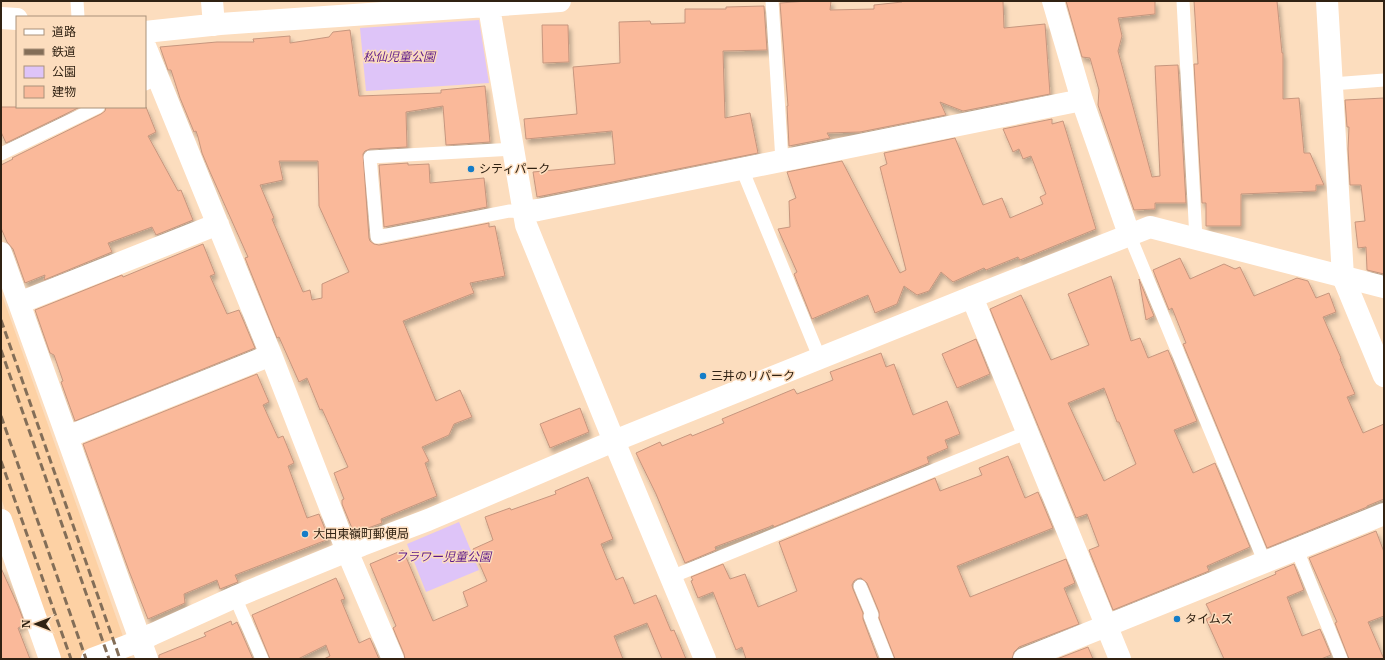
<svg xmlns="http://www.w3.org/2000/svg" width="1385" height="660" viewBox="0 0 1385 660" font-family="'IBM Plex Serif','Noto Sans JP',serif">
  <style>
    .built { fill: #fdd1a4 }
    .green { fill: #dec4f8 }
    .building { fill: #fab99a; stroke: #c6967e; fill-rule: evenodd; filter: url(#shadow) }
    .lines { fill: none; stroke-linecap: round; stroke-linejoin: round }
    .lane { stroke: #fff; stroke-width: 13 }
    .street { stroke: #fff; stroke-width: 22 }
    .secondary { stroke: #fff; stroke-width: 22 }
    .rail { stroke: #836e58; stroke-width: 3; stroke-dasharray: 8 4; stroke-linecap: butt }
    .poi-dot { fill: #147dc8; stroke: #fcddbe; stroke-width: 1.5 }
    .labels { text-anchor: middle; stroke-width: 3; stroke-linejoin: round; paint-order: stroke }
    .park-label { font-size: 12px; font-style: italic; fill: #5d198a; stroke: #fcddbe }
    .poi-label { font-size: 12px; fill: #302213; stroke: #fcddbe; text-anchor: start }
  </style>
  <defs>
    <filter id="shadow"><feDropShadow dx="2.5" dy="4.5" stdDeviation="2" flood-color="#0004"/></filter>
  </defs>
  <rect width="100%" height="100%" fill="#fcddbe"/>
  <path class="built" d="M1,292L131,659H59L1,498Z"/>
  <path class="green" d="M479,20L489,83L366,91L360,28Z
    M459,522L479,570L426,592L407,544Z"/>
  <path class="building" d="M808,1H831L830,10L874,9V5L902,2V1H1003L1004,28L1045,24L1050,94L963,111L940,102L946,115L860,132L827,133L830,138L789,146L787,106H788L780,3Z
    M1066,1H1155V14L1118,18L1122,36L1118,51L1152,177L1160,176L1155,66L1178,65L1186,203H1155V209L1134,210L1098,105L1099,90L1090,58L1082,57Z
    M1194,1H1277L1282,53H1283V99L1299,98L1304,153H1310L1324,185H1316V191L1241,194V226H1206V203H1202L1194,64H1198Z
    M764,6L767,50L723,51L725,118L750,113L758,153L537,197L533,172L615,164L612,131L526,139L524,119L577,114L573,67L620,63L619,22L650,21L651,24L685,23V9H726V7Z
    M542,25H568L569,62L543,63Z
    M350,30L359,96L441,93V90L485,86L490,142L446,145L443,106L406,112L407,147L370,149L365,151L363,154L369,238L370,241L374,244L379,245L489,223V227L495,226L505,276L470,283L474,293L403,321L436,401L460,390L472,417L454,424L449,435L422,447L429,461L425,463L437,496L381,519L382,523L354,533L342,504V500L344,499L334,473L348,467L322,409L320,410L307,378L299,382L279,337L277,338L245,258L248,257L210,172L202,153L198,137L196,131L194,132L180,98L171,70H168L160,47L217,42H254L253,39L290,36V43L329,37L333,32ZM279,161H318L319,206L349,272L322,284V298L312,300L310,290L303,292L272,219L274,218L260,185L283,180Z
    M1384,98V274L1367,270L1366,247L1358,248L1355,222L1365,221L1361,185H1350L1348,149L1349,127H1347L1345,100Z
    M1,107H80L6,143L1,132Z
    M106,107H146L156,132L148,136L178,191L181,190L193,220L156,235L152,227L108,243L112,252L44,280L45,275L25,283L13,249L7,242L1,228V165L13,159L12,158L101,114L105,111Z
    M1052,119V124L1063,121L1096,229L1020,260L1018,257L986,270L984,268L953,282L941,272L929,291L917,295L904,286L897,304L875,313L868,295L812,319L794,274L797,272L778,229L790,227L789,201L796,198L787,172L842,161L900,273L906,270L880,167L887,164L884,153L955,138L983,205L1002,198L1010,218L1043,204L1040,197L1046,194L1031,156L1023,159L1019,149L1013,152L1003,129Z
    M408,163V165L429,164L430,183L484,178L487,207L384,227L379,165Z
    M203,244L215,274L210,276L227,314L239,310L255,348L75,421L61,382L63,381L54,355L50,353L35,310L122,275L123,277Z
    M1180,258L1190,279L1224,264L1235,269L1240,267L1254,296L1297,278L1308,281L1316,298L1329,293L1336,312L1323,317L1341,358L1340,359L1355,394L1347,397L1363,433L1384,424V499L1367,506V507L1267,548L1183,344L1186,343L1172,308L1169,310L1153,270Z
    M1111,276L1131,341L1140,338L1148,358L1168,350L1197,421L1174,430L1193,473L1215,463L1250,547L1207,566L1209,571L1113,610L1089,550L1099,546L1087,514L1076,518L990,309L1021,295L1051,360L1089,345L1068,294ZM1104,388L1117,422H1119L1136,464L1104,481L1068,403Z
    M1139,279L1154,316L1146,320Z
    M976,339L990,374L957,388L942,354Z
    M881,353L886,367L894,364L913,415L947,401L960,434L945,440L948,448L927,457L929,463L774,527L773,525L769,527L715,547L716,550L685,563L656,494L636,453L660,442L662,446L691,434L692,436L724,423L722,419L794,389L797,394L833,380L830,372Z
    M257,374L269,402L263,405L278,438L283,436L294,463L288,466L307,518L319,514L329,539L235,575L238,582L220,589L217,580L184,594L185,603L148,619L129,571L83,444Z
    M580,408L589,432L550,448L540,424Z
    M1008,456L1025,498L1038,492L1053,528L957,566L970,597L1066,559L1075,583L1064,588L1079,624L1019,647L1014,652L1012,659H895L879,618V612L867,583L861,578L857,579L854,581L852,585L853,589L863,613V619L878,659H746L742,647L736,650L713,592L698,598L691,581L693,580L691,577L723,564L730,579L745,574L758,607L797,591L779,542L935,478L940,491L982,475L979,468Z
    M588,477L613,539L601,544L616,580L623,577L634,604L656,595L671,631L674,630L686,659H662L647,623L614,636L623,659H405L404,654L393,628L396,626L370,564L403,550L433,621L468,606L463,592L487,581L473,549L493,540L485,517L510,508L511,510L556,494L555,491Z
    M1376,531L1384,552V616L1368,622L1384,659H1349L1335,623L1337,622L1309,558Z
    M1294,564L1304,590L1287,597L1302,636L1320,629L1331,655L1321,659H1224L1206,619L1212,616L1206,604L1276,574L1275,572Z
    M1,568L18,606L25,624L18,628L30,659H1Z
    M336,578L345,599L341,600L359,643L370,638L379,659H324L330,656L326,645L298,659H270L252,615Z
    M231,621L232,625L237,622L253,659H159V655L206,636L204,633Z
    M1088,647L1093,659H1057Z"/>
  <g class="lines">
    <path class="lane" d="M77,1L78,17
      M772,1L782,161
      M1183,1L1196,239
      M145,84L158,78
      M1332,84L1384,80
      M513,149L370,157L377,237L510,211L523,212
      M1,154L98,107
      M742,169L820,359
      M1129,234L1265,563
      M1297,550L1341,659
      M671,577L1028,432
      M860,586L872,615L870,616L887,659
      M235,597L262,659"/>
    <path class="street" d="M212,1L214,25
      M488,1L526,225L614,441
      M1053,1L1082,100L1129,234
      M1327,1L1343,277L1384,376
      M1,18L17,19
      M145,32L220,24L560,1
      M145,46L271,355L347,551L393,659
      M523,212L538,210L1082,100
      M1,253L147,659
      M972,297L1120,659
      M19,303L218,224
      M67,437L271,355
      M1,520L50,659
      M92,659L129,645L151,635
      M1024,659L1384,514"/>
    <path class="secondary" d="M614,441L705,659
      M151,635L235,597L362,545L428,520L614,441L972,297L1150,227L1384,287"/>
    <path class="rail" d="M1,320L120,659
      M1,350L109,659
      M1,416L86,659
      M1,461L71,659"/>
  </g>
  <g class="poi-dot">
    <circle cx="471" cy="169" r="4"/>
    <circle cx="703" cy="376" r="4"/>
    <circle cx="305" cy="534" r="4"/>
    <circle cx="1177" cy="619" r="4"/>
  </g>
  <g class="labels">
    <g class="park-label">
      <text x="399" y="61">松仙児童公園</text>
      <text x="443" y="561">フラワー児童公園</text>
    </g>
    <g class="poi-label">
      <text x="479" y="173">シティパーク</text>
      <text x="711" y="380">三井のリパーク</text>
      <text x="313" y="538">大田東嶺町郵便局</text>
      <text x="1185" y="623">タイムズ</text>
    </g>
  </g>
  <rect width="1385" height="660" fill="none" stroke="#302213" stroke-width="4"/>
  <rect x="16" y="16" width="130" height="92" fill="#fcddbe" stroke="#aa927a"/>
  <rect x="24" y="29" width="20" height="6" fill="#ffffff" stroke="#aa927a"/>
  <text x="52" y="36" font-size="12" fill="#302213">道路</text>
  <rect x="24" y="49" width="20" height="6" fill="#836e58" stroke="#aa927a"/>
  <text x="52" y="56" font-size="12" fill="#302213">鉄道</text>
  <rect x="24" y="66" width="20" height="12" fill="#dec4f8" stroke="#aa927a"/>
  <text x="52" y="76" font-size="12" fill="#302213">公園</text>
  <rect x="24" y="86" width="20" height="12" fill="#fab99a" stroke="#aa927a"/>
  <text x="52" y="96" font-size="12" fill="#302213">建物</text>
  <g transform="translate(36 624) rotate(270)" stroke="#fcddbe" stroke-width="3" paint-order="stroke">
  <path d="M0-3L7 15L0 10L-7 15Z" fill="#302213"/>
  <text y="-6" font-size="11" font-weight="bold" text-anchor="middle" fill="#302213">N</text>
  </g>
</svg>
